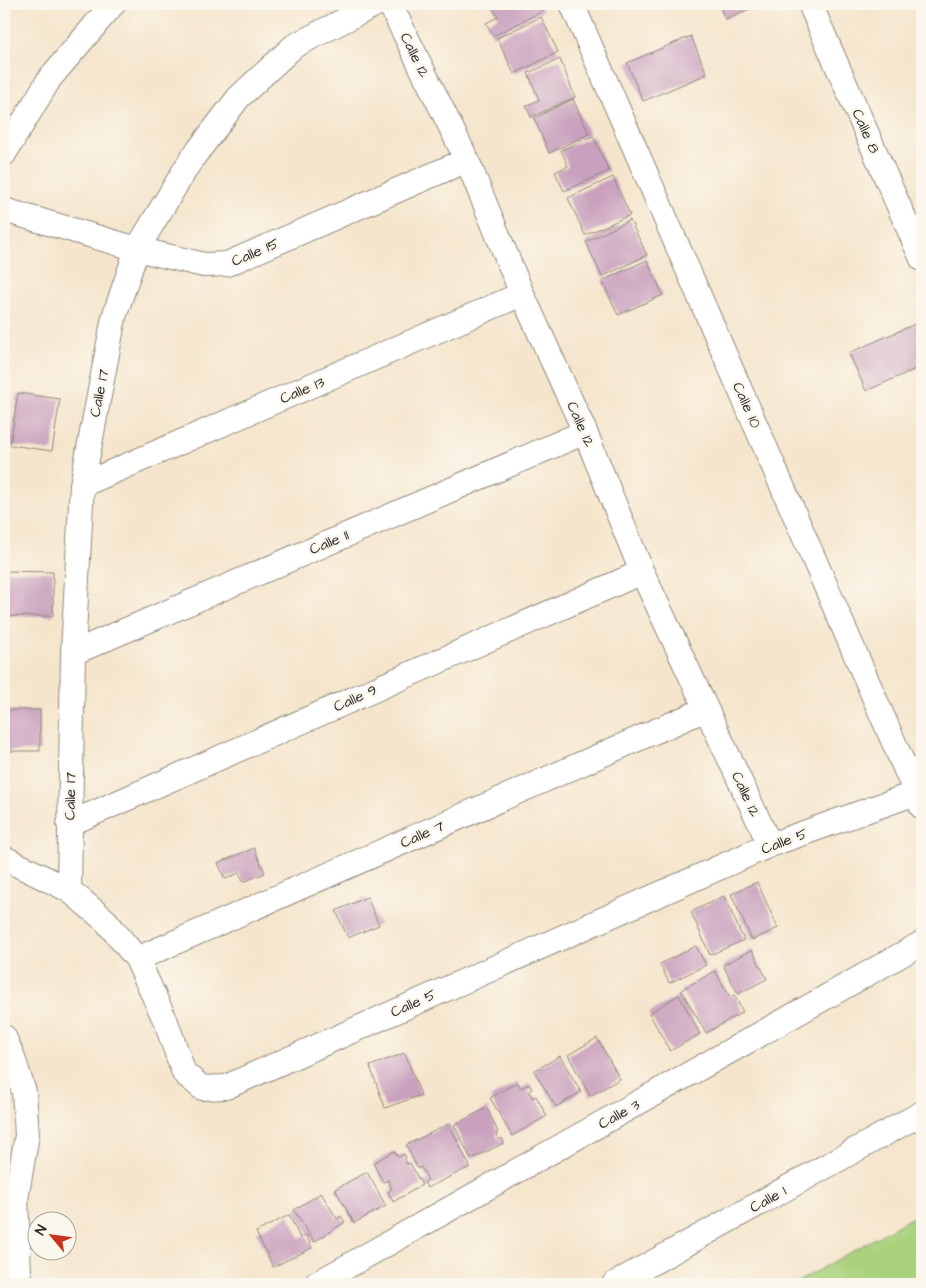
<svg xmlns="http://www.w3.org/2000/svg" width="926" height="1288" viewBox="0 0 926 1288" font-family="'Architects Daughter',sans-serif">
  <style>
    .green { fill: #aad27d; stroke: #6a7e54 }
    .building { fill: #c9a0be }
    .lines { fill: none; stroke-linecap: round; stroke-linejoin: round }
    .minor-casing { stroke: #90887c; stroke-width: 26 }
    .minor { stroke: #fff; stroke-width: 24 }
    .labels { text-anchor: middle; stroke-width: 5; stroke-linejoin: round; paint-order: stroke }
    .street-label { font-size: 15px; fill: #2b2b2b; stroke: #fbf7ec }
  </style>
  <rect width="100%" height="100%" fill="#fbf7ec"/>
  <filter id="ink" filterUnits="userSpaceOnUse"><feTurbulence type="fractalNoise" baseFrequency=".02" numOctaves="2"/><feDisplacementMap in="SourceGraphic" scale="10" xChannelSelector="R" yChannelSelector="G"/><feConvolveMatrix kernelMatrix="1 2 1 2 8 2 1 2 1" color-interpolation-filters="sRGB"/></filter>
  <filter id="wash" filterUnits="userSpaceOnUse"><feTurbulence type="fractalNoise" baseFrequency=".0096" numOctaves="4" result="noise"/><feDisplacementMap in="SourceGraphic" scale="20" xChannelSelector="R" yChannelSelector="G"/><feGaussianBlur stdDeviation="1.12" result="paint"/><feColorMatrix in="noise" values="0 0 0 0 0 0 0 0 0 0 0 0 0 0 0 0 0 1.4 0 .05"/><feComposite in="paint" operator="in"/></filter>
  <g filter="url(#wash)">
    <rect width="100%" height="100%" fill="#f5e5cc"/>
    <path class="green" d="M922,1212V1284H794Z"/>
    <g id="blocks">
      <path class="building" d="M491,4H540L543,11L493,36L486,23L498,17Z
        M719,4H761L725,19Z
        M541,17L558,52L514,74L497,38Z
        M691,36L707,74L643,101L627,63Z
        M560,59L575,97L531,117L526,106L539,100L528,73Z
        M573,99L589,134L549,153L534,118Z
        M593,136L609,171L564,191L555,172L568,166L561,150Z
        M613,177L630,215L585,235L568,198Z
        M630,220L647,255L602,277L586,242Z
        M647,260L663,295L618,315L602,281Z
        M922,321V366L866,391L849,353Z
        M4,373L9,374L5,406H4Z
        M18,393L60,399L52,451L10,445Z
        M4,571L53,572V616H4Z
        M4,710H40V751H4Z
        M254,848L265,873L243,882L239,873L225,879L218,863Z
        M757,882L778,928L752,940L731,894Z
        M724,896L744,940L710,955L691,912Z
        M367,897L379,925L348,938L336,911Z
        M696,946L706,965L669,983L660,964Z
        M752,950L767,979L738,994L723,965Z
        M715,971L730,997L734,995L743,1012L706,1033L681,990Z
        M679,995L700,1034L670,1051L649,1013Z
        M597,1038L620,1079L590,1096L568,1055Z
        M405,1053L421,1095L385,1108L370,1066Z
        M560,1056L581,1092L556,1107L534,1071Z
        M517,1082L521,1088L529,1084L532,1089L529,1091L532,1098L536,1096L547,1116L512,1136L490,1098Z
        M487,1108L498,1132L496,1134L499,1140L502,1138L504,1143L471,1159L454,1125Z
        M449,1124L470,1167L427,1188L424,1182L428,1180L421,1167L418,1169L406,1145Z
        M394,1151L398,1157L404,1154L406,1158L404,1159L407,1164L410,1163L422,1185L393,1202L388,1192L392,1189L388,1180L383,1182L373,1163Z
        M367,1172L386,1206L354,1223L335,1189Z
        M321,1193L337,1219L341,1216L345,1222L314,1242L294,1210Z
        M289,1215L300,1238L306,1235L312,1248L273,1267L256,1232Z"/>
    </g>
  </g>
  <g filter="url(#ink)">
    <use href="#blocks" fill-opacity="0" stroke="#90887c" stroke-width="1"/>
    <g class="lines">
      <g class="minor-casing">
        <path id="minor" d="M390,4L467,160L522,294L585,432L642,572L770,845
          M572,4L922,807
          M810,4L922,259
          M4,154L50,78L113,4
          M4,210L137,249L204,265L227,264L467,160
          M82,485L522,294
          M73,653L585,432
          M69,824L642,572
          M4,858L69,890L106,921L137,959L166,1022L184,1073L202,1088L226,1087L770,845L916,793
          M69,890L73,653L82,485L114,317L137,249L191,160L239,97L294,46L376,4
          M137,959L706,709
          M4,1037L12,1055L24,1092L27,1135L16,1199L19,1273L22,1284
          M316,1284L922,943
          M614,1284L922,1113"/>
      </g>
      <use href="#minor" class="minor"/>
    </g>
  </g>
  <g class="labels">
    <g class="street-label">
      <text transform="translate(415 55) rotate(64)" y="5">Calle 12</text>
      <text transform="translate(866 131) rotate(66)" y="5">Calle 8</text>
      <text transform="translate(255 252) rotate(-23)" y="5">Calle 15</text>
      <text transform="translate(302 390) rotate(-23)" y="5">Calle 13</text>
      <text transform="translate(99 393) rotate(-79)" y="5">Calle 17</text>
      <text transform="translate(747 405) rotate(66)" y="5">Calle 10</text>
      <text transform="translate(581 424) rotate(66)" y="5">Calle 12</text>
      <text transform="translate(329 542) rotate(-23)" y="5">Calle 11</text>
      <text transform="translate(355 698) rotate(-24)" y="5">Calle 9</text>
      <text transform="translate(746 794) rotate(65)" y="5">Calle 12</text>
      <text transform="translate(70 796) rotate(-89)" y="5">Calle 17</text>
      <text transform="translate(422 834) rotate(-24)" y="5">Calle 7</text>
      <text transform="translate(784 841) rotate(-21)" y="5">Calle 5</text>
      <text transform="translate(413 1003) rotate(-24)" y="5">Calle 5</text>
      <text transform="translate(619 1114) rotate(-29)" y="5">Calle 3</text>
      <text transform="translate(768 1199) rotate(-29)" y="5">Calle 1</text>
    </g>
  </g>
  <rect width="926" height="1288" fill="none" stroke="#fbf7ec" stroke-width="20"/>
  <g transform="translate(52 1236) rotate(299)"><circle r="24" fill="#fbf7ec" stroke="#a8a59f"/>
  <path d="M0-4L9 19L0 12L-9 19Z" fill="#c8321e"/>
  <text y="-8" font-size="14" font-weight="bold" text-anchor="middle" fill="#2b2b2b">N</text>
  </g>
</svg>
